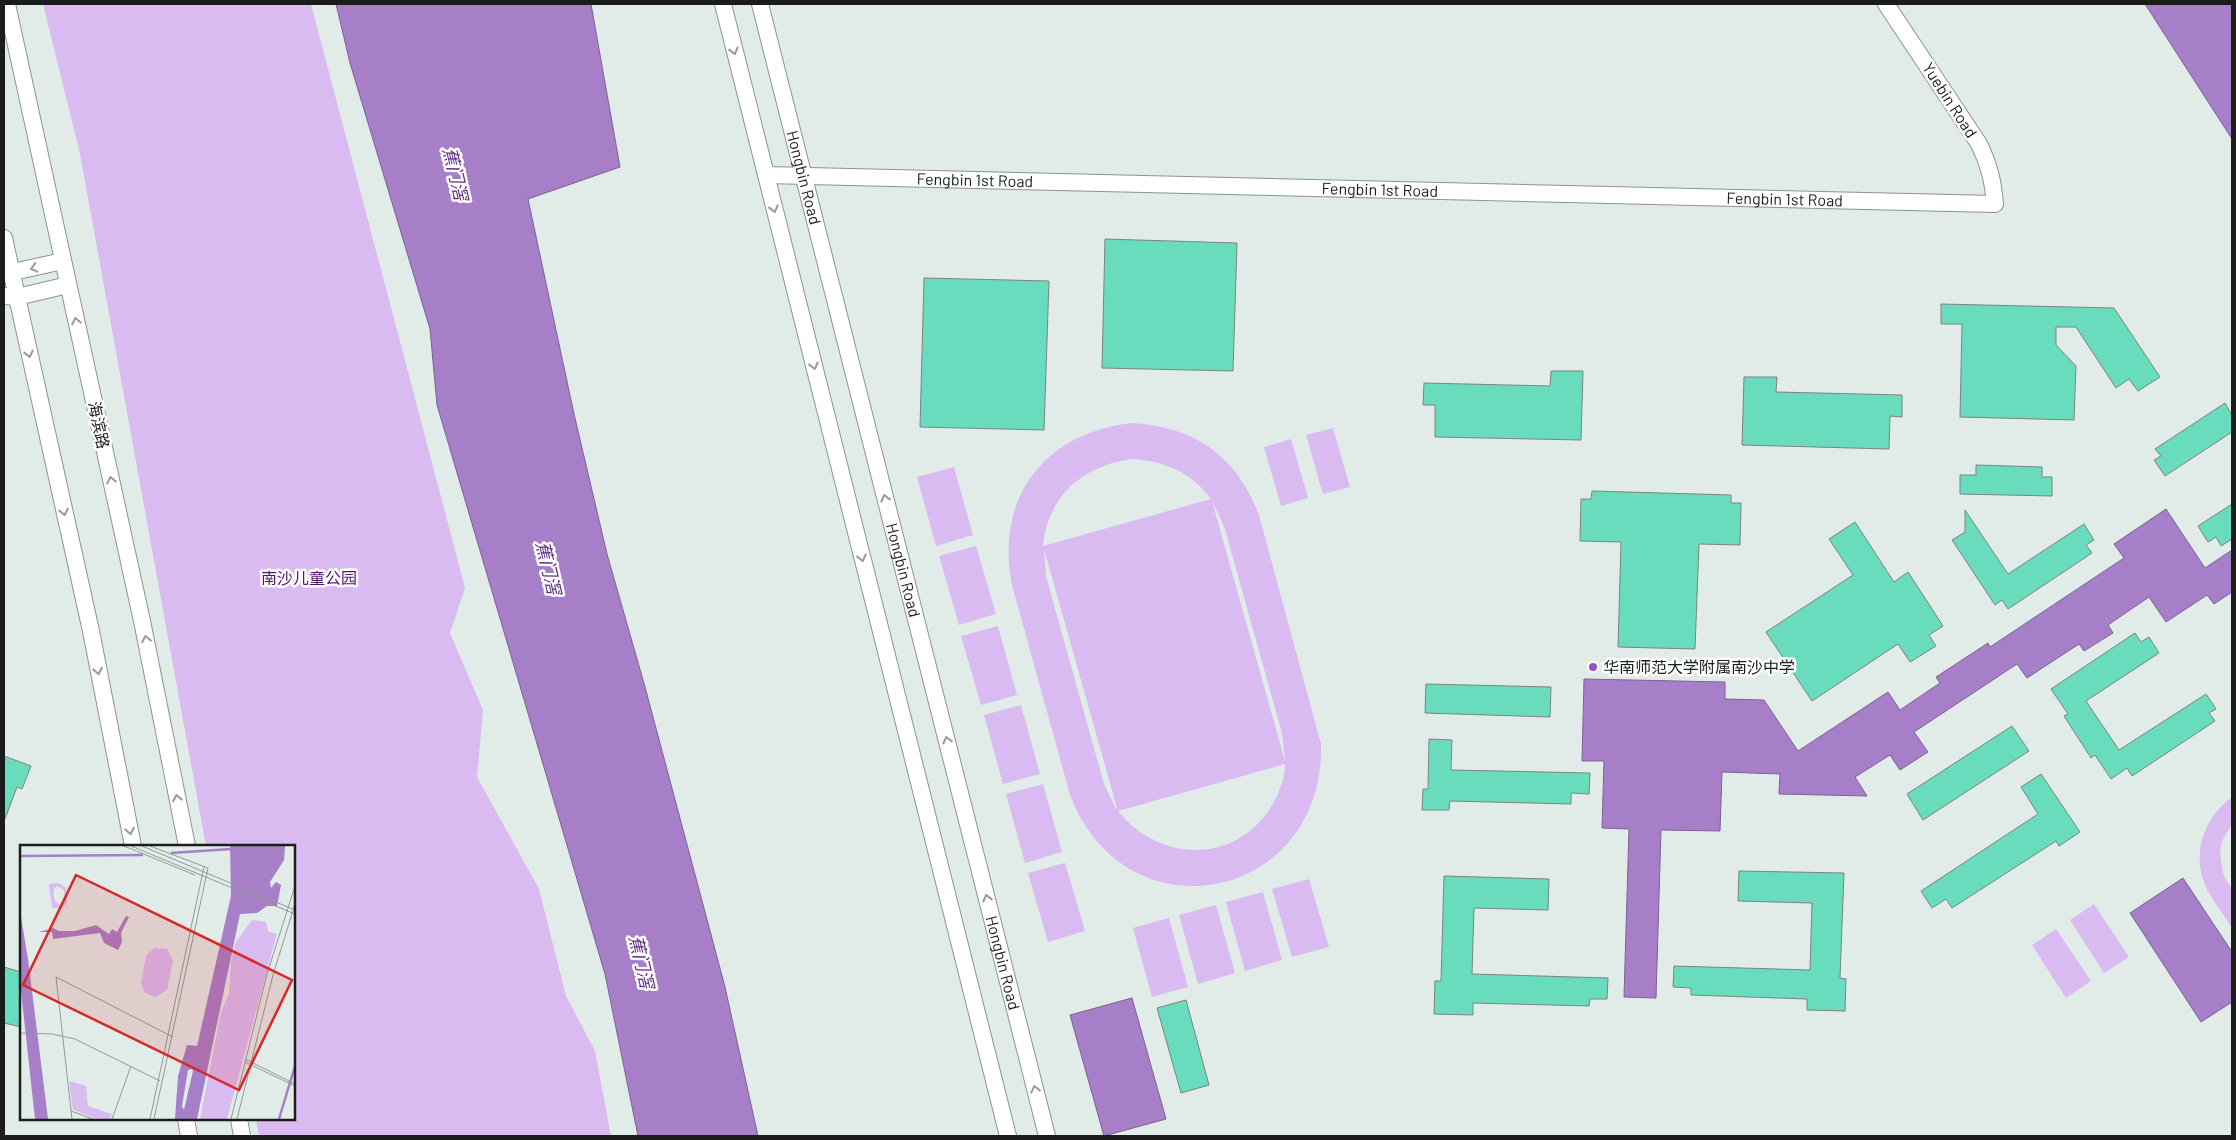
<svg xmlns="http://www.w3.org/2000/svg" width="2236" height="1140" viewBox="0 0 2236 1140" font-family="Barlow,'Noto Sans SC',sans-serif">
  <style>
    .green { fill: #d9bbf2; fill-rule: evenodd }
    .water { fill: #a77ec8; stroke: #7d6194 }
    .building { fill: #69dcbd; stroke: #7a8480 }
    .lines { fill: none; stroke-linecap: round; stroke-linejoin: round }
    .minor-casing { stroke: #8a9490; stroke-width: 18 }
    .minor { stroke: #fff; stroke-width: 16 }
    .oneway { stroke: #989999 }
    .poi-dot { fill: #944fc3; stroke: #fff; stroke-width: 2 }
    .labels { text-anchor: middle; stroke-width: 5; stroke-linejoin: round; paint-order: stroke }
    .street-label { font-size: 16px; fill: #1a1d1c; stroke: #fff }
    .park-label { font-size: 16px; fill: #4f1770; stroke: #fff }
    .poi-label { font-size: 16px; fill: #1a1d1c; stroke: #fff; text-anchor: start }
    .water-label { font-size: 18px; font-style: italic; fill: #622d85; stroke: #fff }
    .inset-river { fill: none; stroke: #a77ec8; stroke-width: 2.5 }
    .inset-road { fill: none; stroke: #919996; stroke-width: 1 }
    .view { fill: #d62828; fill-opacity: 0.15; stroke: #d62828; stroke-width: 2.5 }
    .inset-edge { fill: none; stroke: #1a1d1c; stroke-width: 2.5 }
  </style>
  <rect width="100%" height="100%" fill="#e1ece8"/>
  <path class="green" d="M43,4H311L465,588L450,633L483,710L477,777L539,889L566,996L595,1051L611,1136H259L256,1119H294V846H206L80,154Z
    M1132,423C1195,427 1236,455 1259,515L1321,744C1325,901 1126,942 1070,795L1012,585C995,497 1044,433 1132,423ZM1133,459C1165,461 1192,473 1211,499L1043,546C1048,495 1084,465 1133,459ZM1212,501L1224,526L1282,733L1285,761ZM1044,549L1117,808L1116,809L1104,784L1046,576ZM1285,764C1285,781 1277,799 1267,813C1228,866 1156,859 1118,811Z
    M1333,428L1350,487L1323,494L1306,435Z
    M1291,439L1308,498L1281,506L1264,447Z
    M954,467L973,535L936,546L917,477Z
    M976,546L996,614L959,625L939,556Z
    M998,626L1017,695L981,705L961,636Z
    M1021,705L1040,774L1003,784L984,715Z
    M1043,784L1062,852L1025,863L1006,794Z
    M2232,797V824L2222,841L2220,852L2223,874L2232,890V928C2223,913 2210,898 2204,882C2192,850 2206,816 2232,797Z
    M1065,863L1085,931L1048,942L1028,873Z
    M1309,879L1329,947L1292,957L1272,889Z
    M1263,892L1282,960L1245,971L1226,902Z
    M2094,904L2129,957L2104,973L2070,920Z
    M1216,905L1235,973L1198,984L1179,915Z
    M1169,918L1188,987L1152,997L1133,928Z
    M2056,929L2091,981L2066,998L2032,945Z"/>
  <path class="water" d="M336,4H591L620,167L528,199L574,414L607,554L645,687L725,987L758,1136H638L605,974L437,405L430,329L350,63Z
    M2145,4H2232V139Z
    M2166,509L2205,568L2232,550V592L2214,604L2207,595L2166,622L2149,597L2108,625L2113,633L2084,651L2079,644L2027,678L2017,664L1914,732L1928,752L1900,770L1890,755L1855,777L1867,796L1779,794L1780,774L1722,772L1720,831L1661,830L1656,998L1624,997L1629,829L1602,828L1604,761H1582L1584,679L1725,682V699L1764,700L1798,751L1888,692L1900,710L1940,683L1936,677L1988,643L1990,647L2124,558L2114,544Z
    M2183,878L2232,952V1002L2201,1022L2130,913Z
    M1132,998L1166,1119L1104,1136L1070,1015Z"/>
  <path class="building" d="M1105,239L1237,243L1233,371L1102,368Z
    M924,278L1049,281L1044,430L920,427Z
    M1941,304L2114,308L2160,377L2138,391L2129,379L2116,388L2076,327H2056V345L2076,366L2074,420L1960,417L1962,324H1941Z
    M1551,371H1583L1581,440L1435,437V405H1423L1424,383L1550,386Z
    M1744,377H1777L1776,392L1902,395V417L1890,416L1889,449L1742,445Z
    M2225,403L2232,415V432L2165,476L2154,460L2161,456L2155,449Z
    M1976,465L2042,467V477H2052V496L1960,494V475H1976Z
    M1592,491L1731,495V503H1741L1740,545L1699,544L1695,649L1618,647L1621,542L1580,541L1581,499H1591Z
    M2232,504V539L2221,546L2216,537L2208,542L2198,526Z
    M1965,510L2008,574L2084,524L2094,540L2086,545L2092,553L2008,609L2002,600L1995,605L1952,540L1965,532Z
    M1855,522L1894,582L1908,572L1943,626L1929,635L1936,646L1910,662L1898,644L1812,701L1766,632L1853,575L1829,539Z
    M2135,633L2141,642L2149,637L2159,653L2086,701L2119,750L2206,694L2216,709L2209,713L2215,721L2132,776L2127,768L2111,779L2095,755L2091,758L2064,716L2068,714L2051,689Z
    M1426,684L1551,687L1550,717L1425,713Z
    M2012,726L2029,751L1923,820L1907,794Z
    M1429,739L1452,740L1451,770L1590,773L1589,794L1571,793V804L1450,801L1449,810H1422L1423,789H1428Z
    M4,756L31,766L22,789L17,787L5,819H4Z
    M2041,774L2080,832L2059,846L2056,841L1952,908L1946,899L1932,908L1921,891L2038,814L2021,787Z
    M1739,871L1844,873L1840,978L1846,979L1845,1011L1807,1010V999L1691,995V988L1673,987L1674,966L1810,970L1812,903L1738,901Z
    M1444,876L1549,879L1548,910L1474,908L1472,974L1608,978L1607,999H1590L1589,1006L1473,1003V1015L1434,1014L1435,981H1441Z
    M4,967L21,972V1027L4,1023Z
    M1186,1000L1209,1085L1181,1093L1157,1008Z"/>
  <g class="lines">
    <g class="minor-casing">
      <g id="minor">
        <path d="M7,4L142,621L187,846"/>
        <path d="M723,4L1008,1136"/>
        <path id="s1" d="M760,4L1047,1136"/>
        <path id="s2" d="M766,175L1995,204C1993,181 1989,164 1979,144L1886,4"/>
        <path d="M4,238L91,631L133,846"/>
        <path d="M4,274L63,261"/>
        <path d="M4,296L17,297L68,285"/>
        <path d="M186,1119L189,1136"/>
        <path d="M239,1119L242,1136"/>
      </g>
    </g>
    <use href="#minor" class="minor"/>
  </g>
  <defs><path id="oneway-chevron" d="M-2-3.5L2.5 0L-2 3.5" fill="none" stroke-width="1.6" stroke-linecap="round" stroke-linejoin="round" transform="scale(1.25)"/></defs>
  <g class="oneway">
    <use href="#oneway-chevron" transform="translate(734 51) rotate(76)"/>
    <use href="#oneway-chevron" transform="translate(774 209) rotate(76)"/>
    <use href="#oneway-chevron" transform="translate(34 268) rotate(166)"/>
    <use href="#oneway-chevron" transform="translate(76 321) rotate(-102)"/>
    <use href="#oneway-chevron" transform="translate(29 354) rotate(78)"/>
    <use href="#oneway-chevron" transform="translate(814 366) rotate(76)"/>
    <use href="#oneway-chevron" transform="translate(111 480) rotate(-102)"/>
    <use href="#oneway-chevron" transform="translate(885 498) rotate(-104)"/>
    <use href="#oneway-chevron" transform="translate(64 512) rotate(78)"/>
    <use href="#oneway-chevron" transform="translate(862 558) rotate(76)"/>
    <use href="#oneway-chevron" transform="translate(146 639) rotate(-101)"/>
    <use href="#oneway-chevron" transform="translate(98 671) rotate(79)"/>
    <use href="#oneway-chevron" transform="translate(947 740) rotate(-104)"/>
    <use href="#oneway-chevron" transform="translate(177 798) rotate(-101)"/>
    <use href="#oneway-chevron" transform="translate(130 831) rotate(79)"/>
    <use href="#oneway-chevron" transform="translate(987 898) rotate(-104)"/>
    <use href="#oneway-chevron" transform="translate(1035 1089) rotate(-104)"/>
  </g>
  <circle class="poi-dot" cx="1593" cy="667" r="5"/>
  <g class="labels">
    <g class="street-label">
      <text transform="translate(1950 100) rotate(57)" y="6">Yuebin Road</text>
      <text dy="6" stroke="none"><textPath href="#s1" startOffset="179">Hongbin Road</textPath></text>
      <text dy="6" stroke="none"><textPath href="#s2" startOffset="209">Fengbin 1st Road</textPath></text>
      <text dy="6" stroke="none"><textPath href="#s2" startOffset="614">Fengbin 1st Road</textPath></text>
      <text dy="6" stroke="none"><textPath href="#s2" startOffset="1019">Fengbin 1st Road</textPath></text>
      <text transform="translate(99 425) rotate(78)" y="6">海滨路</text>
      <text dy="6" stroke="none"><textPath href="#s1" startOffset="584">Hongbin Road</textPath></text>
      <text dy="6" stroke="none"><textPath href="#s1" startOffset="989">Hongbin Road</textPath></text>
    </g>
    <g class="park-label">
      <text x="309" y="584">南沙儿童公园</text>
    </g>
    <g class="poi-label">
      <text x="1603" y="673">华南师范大学附属南沙中学</text>
    </g>
    <g class="water-label">
      <text transform="translate(455 174) rotate(77)" y="6">蕉门滘</text>
      <text transform="translate(548 568) rotate(77)" y="6">蕉门滘</text>
      <text transform="translate(641 962) rotate(77)" y="6">蕉门滘</text>
    </g>
  </g>
  <g transform="translate(20 845)">
    <rect width="275" height="275" fill="#e1ece8"/>
    <path d="M39,38L46,43L47,58L42,63H32L29,39ZM37,41L44,45L45,56L41,61L35,56L33,45ZM232,75L246,77L248,86L257,89L207,274H180L201,167L209,148L211,116L216,97ZM134,103L147,104L153,116L147,145L136,152L125,148L121,138L126,111ZM49,236L66,241L68,261L92,269L90,274H77L53,265Z" fill="#d9bbf2" fill-rule="evenodd"/>
    <path d="M210,1H265L264,15L250,37L251,43L256,37L261,40L257,61H247L237,68L220,69L177,274H155L158,231L167,200L177,201L211,51ZM172,224L173,226L164,265L162,261L168,225ZM0,66L8,114L28,274H15L0,137ZM106,71L109,72L101,88L102,97L98,105L84,98L80,88L33,94L32,87H19L33,83L39,86H55L76,80L89,89L92,84L97,87Z" fill="#a77ec8" fill-rule="evenodd"/>
    <path class="inset-river" d="M151,8L211,4M0,11L123,10M259,274L275,221"/>
    <path class="inset-road" d="M104,1L175,30M111,1L275,69M122,1L275,65M130,1L188,23M0,188L32,189L55,194L140,236M225,214L275,239M225,217L275,241M51,266L73,274M52,274L36,132L153,192M92,274L111,221M130,274L184,22M134,274L188,23M211,274L247,129L275,41M217,274L253,130L275,59"/>
    <path class="view" d="M56,30L272,135L219,245L3,140Z"/>
    <rect width="275" height="275" class="inset-edge"/>
  </g>
  <rect width="2236" height="1140" fill="none" stroke="#1a1d1c" stroke-width="10"/>
</svg>
